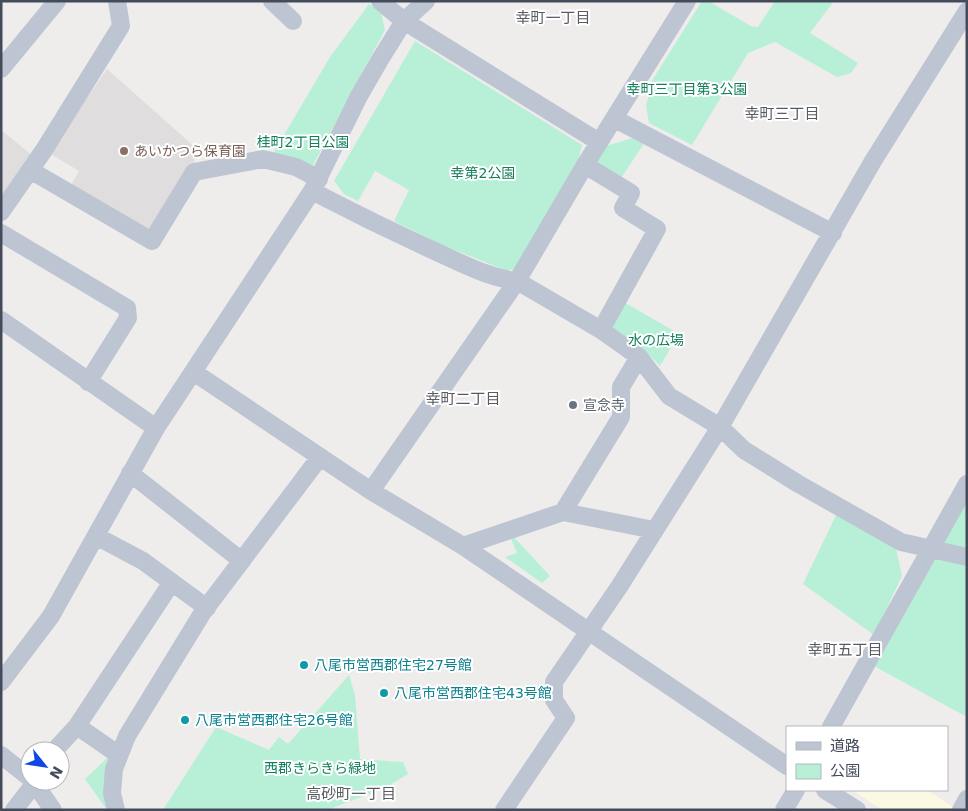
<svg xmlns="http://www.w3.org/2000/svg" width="968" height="811" viewBox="0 0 968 811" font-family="'DejaVu Sans','Noto Sans JP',sans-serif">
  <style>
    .commercial { fill: #fcf9e2 }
    .education { fill: #e0ddde }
    .green { fill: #b7f0d7 }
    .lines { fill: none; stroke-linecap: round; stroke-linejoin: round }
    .minor { stroke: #bec5d2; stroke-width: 18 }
    .education-dot { fill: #8d6e63; stroke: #fff; stroke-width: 2 }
    .worship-dot { fill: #6b7280; stroke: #fff; stroke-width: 2 }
    .culture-dot { fill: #0f9aa8; stroke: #fff; stroke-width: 2 }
    .labels { text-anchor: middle; stroke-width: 4; stroke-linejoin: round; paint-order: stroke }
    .park-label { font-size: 14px; fill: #127e5b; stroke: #fff }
    .education-label { font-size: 14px; fill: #785e54; stroke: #fff; text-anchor: start }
    .worship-label { font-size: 14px; fill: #5b616d; stroke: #fff; text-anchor: start }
    .culture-label { font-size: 14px; fill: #0d838f; stroke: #fff; text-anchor: start }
    .neighbourhood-label { font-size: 15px; fill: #585b61; stroke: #fff }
  </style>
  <rect width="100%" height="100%" fill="#efecec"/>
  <path class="commercial" d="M852,790H927L953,807L952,810H882Z"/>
  <path class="education" d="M107,69L197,149L193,166L150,234L70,187L79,171L49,153Z
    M1,130L33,156L1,202Z"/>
  <path class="green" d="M702,1H708L751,26L758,27L775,1H834L810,33L858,63L851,73L837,77L775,42L748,53L692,145L649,123L646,105L653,79Z
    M369,4L381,12L385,30L311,169L283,158L274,152L330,57Z
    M415,41L582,145L578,162L515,270H505L442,245L394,221L409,190L375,171L358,201L344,194L334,181Z
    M636,137L645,142L619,181L603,172L597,162L606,146Z
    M622,301L674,331L677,337L660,366L650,356L613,332L610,322Z
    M967,495V551L943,546L941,538Z
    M837,513L896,548L902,576L874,635L803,584Z
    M512,535L550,576L542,583L505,557L517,553L510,536Z
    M939,555L967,562L965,716L874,666L924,566Z
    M349,675L355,695L360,759L403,762L408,774L385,788L327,810H163L216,727L269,750L279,737L288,744Z
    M108,757L110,763L108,810H107L85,779Z"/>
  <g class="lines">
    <path class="minor" d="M272,1L293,21
      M380,1L404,21L599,142
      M1,69L57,1
      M615,119L833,233
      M585,165L631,193L623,208L657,229L601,330
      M30,170L152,241L194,172L263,159L296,167L319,179
      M312,191C354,213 397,234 441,254C465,265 490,278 517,281L601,330L639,357L669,396L720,427L744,450L797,483L901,542L967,557
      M1,212L44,150L121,26L117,1
      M1,233L127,308L128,318L88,382
      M1,320L156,428
      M195,373L371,491L463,546L787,766
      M130,473L242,561
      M371,491L517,281L585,165L687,1
      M563,512L621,417V387L639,357
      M96,536L143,561L207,608
      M463,546L563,512L654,530
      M1,682L51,616L156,428L312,191L359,96L381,58L404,21L426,1
      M77,726L119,755
      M831,727L967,484
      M54,751L77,726L172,582
      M1,755L30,778
      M33,781L53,810
      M825,790L857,810
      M14,810L35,783
      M116,810L112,793L114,769L127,736L203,612L320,457
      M504,810L566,718L554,700V682L619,587L720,427L873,161L967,11
      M784,810L796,790
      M961,810L967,799"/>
  </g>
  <circle class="education-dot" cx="124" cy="151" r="5"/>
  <circle class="worship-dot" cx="573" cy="405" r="5"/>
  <g class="culture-dot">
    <circle cx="304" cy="665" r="5"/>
    <circle cx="384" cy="693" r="5"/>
    <circle cx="185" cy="720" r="5"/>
  </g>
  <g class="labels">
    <g class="park-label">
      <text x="687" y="94">幸町三丁目第3公園</text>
      <text x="303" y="147">桂町2丁目公園</text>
      <text x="483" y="178">幸第2公園</text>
      <text x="656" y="345">水の広場</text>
      <text x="320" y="773">西郡きらきら緑地</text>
    </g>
    <g class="education-label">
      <text x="134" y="156">あいかつら保育園</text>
    </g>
    <g class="worship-label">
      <text x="583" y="410">宣念寺</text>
    </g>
    <g class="culture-label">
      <text x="314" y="670">八尾市営西郡住宅27号館</text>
      <text x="394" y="698">八尾市営西郡住宅43号館</text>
      <text x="195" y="725">八尾市営西郡住宅26号館</text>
    </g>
    <g class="neighbourhood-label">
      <text x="553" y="23">幸町一丁目</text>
      <text x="782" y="119">幸町三丁目</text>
      <text x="463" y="404">幸町二丁目</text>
      <text x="845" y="655">幸町五丁目</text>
      <text x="351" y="799">高砂町一丁目</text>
    </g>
  </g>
  <rect width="968" height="811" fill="none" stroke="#444b5a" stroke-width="5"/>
  <rect x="786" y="726" width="162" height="65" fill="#ffffff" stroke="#b4b7bd"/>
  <rect x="796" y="742" width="25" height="8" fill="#bec5d2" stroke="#b4b7bd"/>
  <text x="830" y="751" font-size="15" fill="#444b5a">道路</text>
  <rect x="796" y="764" width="25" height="15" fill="#b7f0d7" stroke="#b4b7bd"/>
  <text x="830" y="776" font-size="15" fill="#444b5a">公園</text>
  <g transform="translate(45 766) rotate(120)"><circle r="24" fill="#ffffff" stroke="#b4b7bd"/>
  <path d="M0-4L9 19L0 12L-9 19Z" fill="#1047e4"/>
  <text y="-8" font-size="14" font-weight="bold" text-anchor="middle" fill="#444b5a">N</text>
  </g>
</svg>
